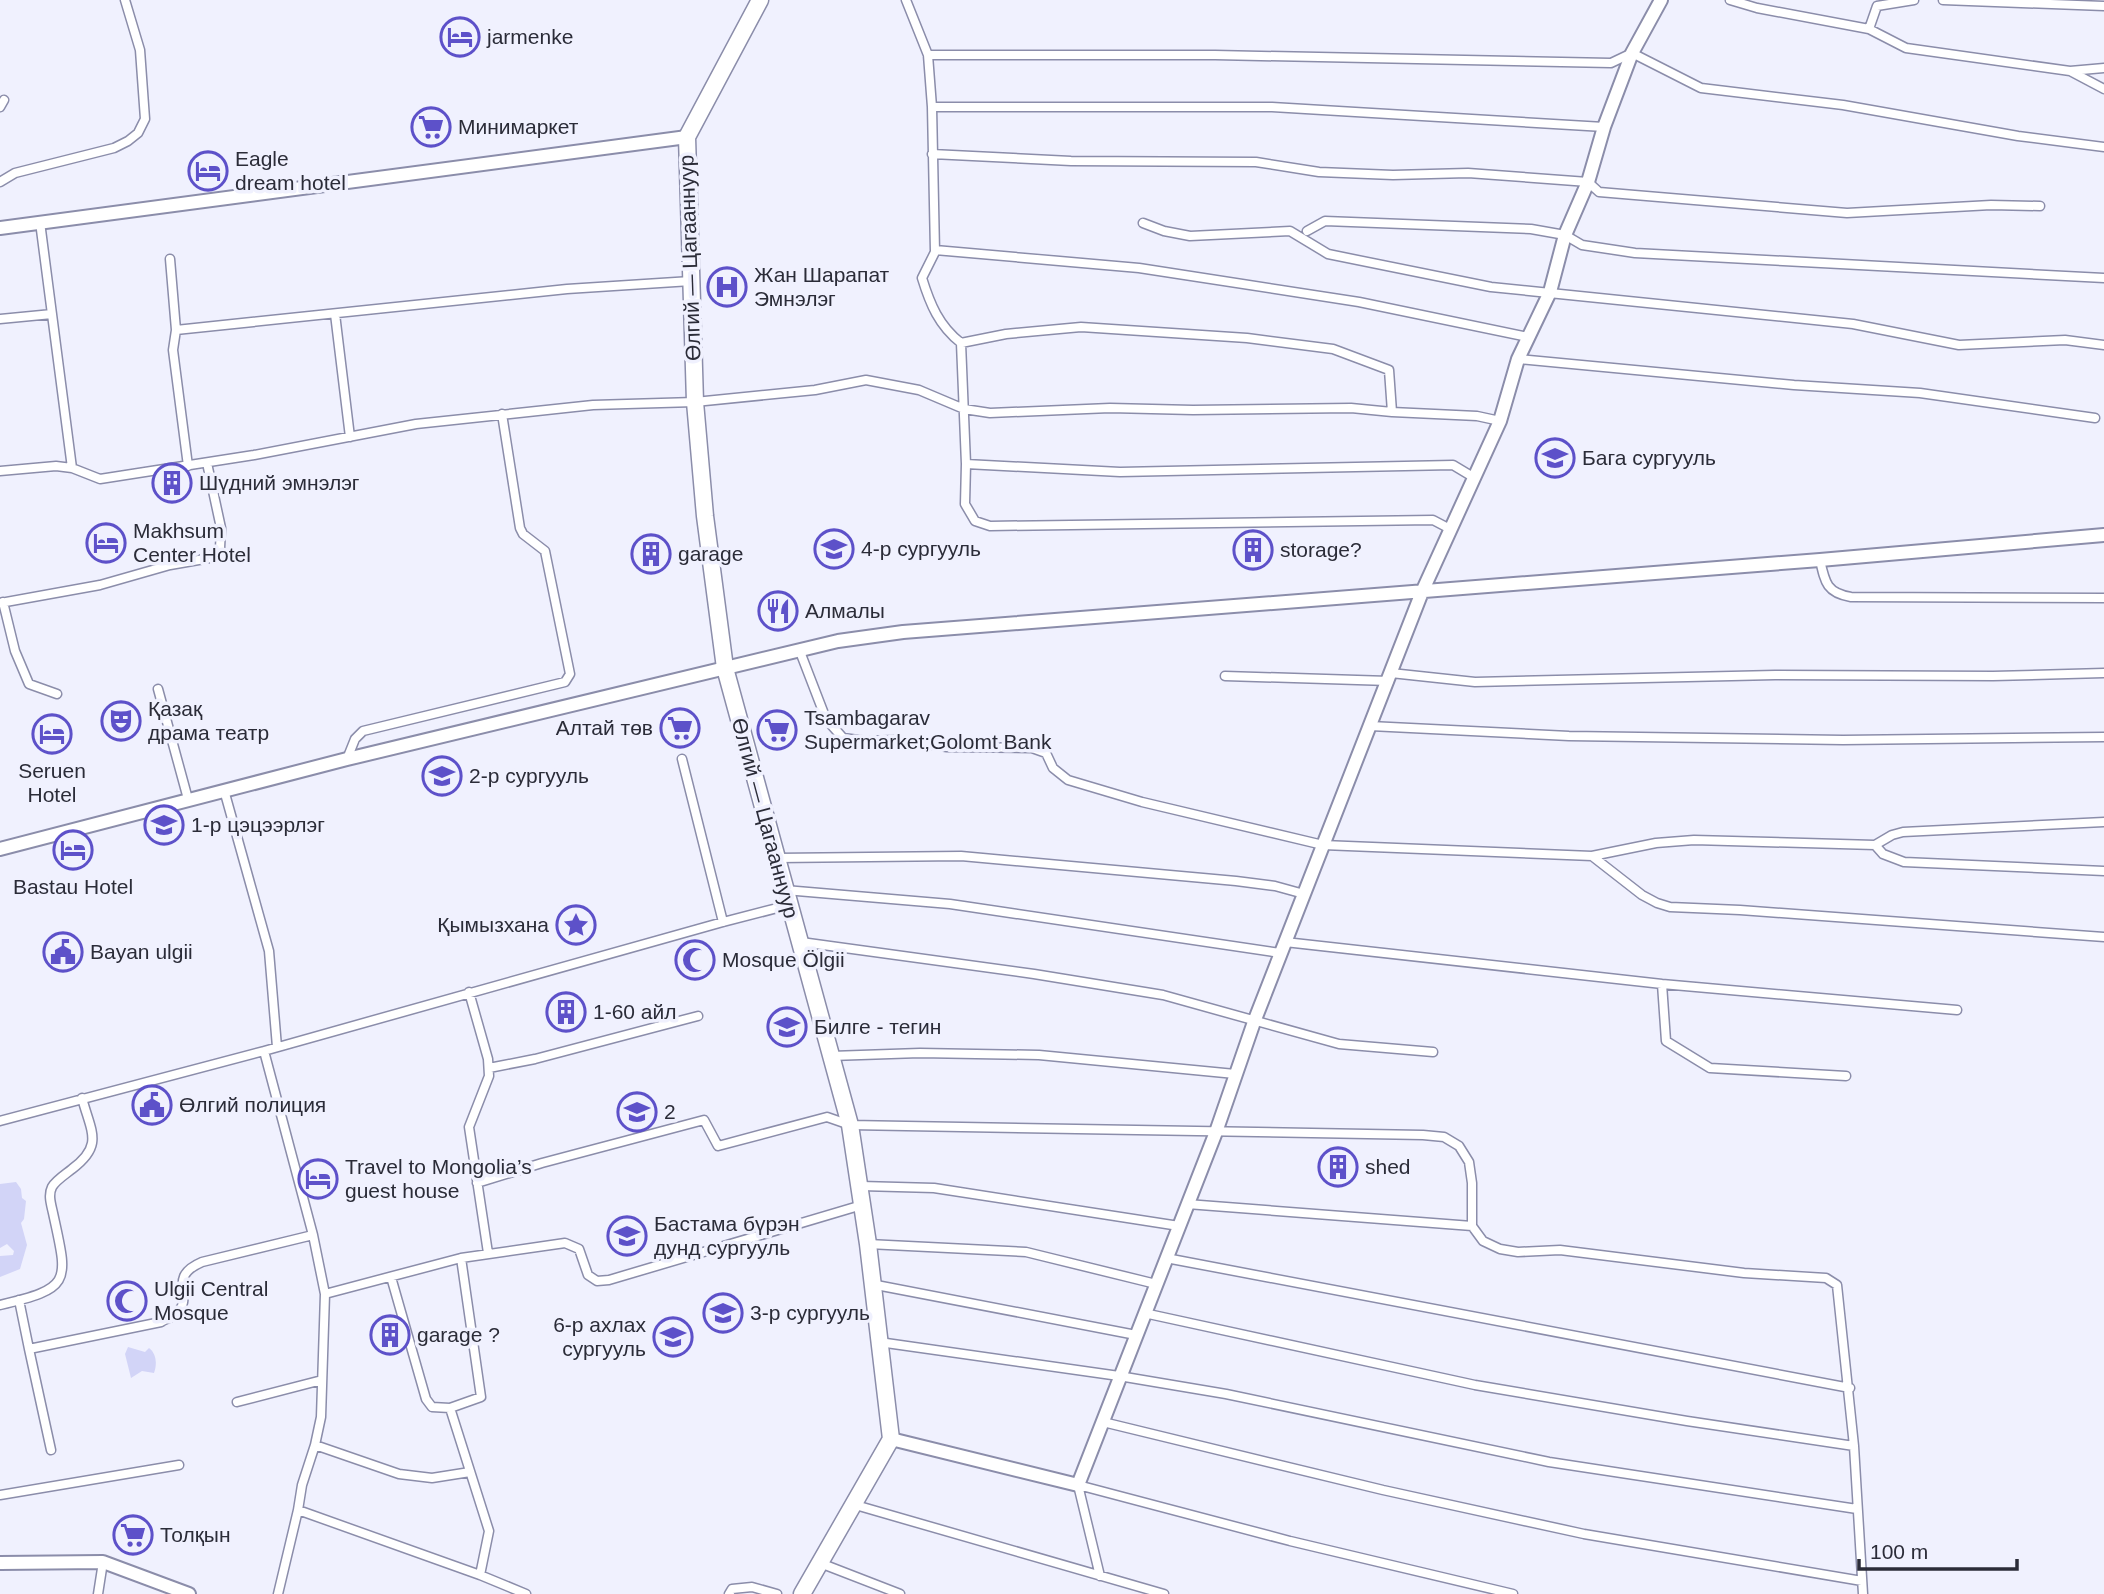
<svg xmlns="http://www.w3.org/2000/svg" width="2104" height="1594" viewBox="0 0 2104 1594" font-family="Arial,sans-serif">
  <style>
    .green { fill: #d2d4f7 }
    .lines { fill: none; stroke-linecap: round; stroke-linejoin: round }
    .street-casing { stroke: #8b8daa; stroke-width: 11 }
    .secondary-casing { stroke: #8b8daa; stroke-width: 16 }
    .highway-casing { stroke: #8b8daa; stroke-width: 19 }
    .street { stroke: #fff; stroke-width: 8 }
    .secondary { stroke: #fff; stroke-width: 12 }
    .highway { stroke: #fff; stroke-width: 16 }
    .labels { text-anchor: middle; stroke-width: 7; stroke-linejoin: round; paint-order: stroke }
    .poi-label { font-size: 21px; fill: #2b2c38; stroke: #f0f1fe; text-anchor: start }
    .street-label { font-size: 21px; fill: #2b2c38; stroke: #f0f1fe }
  </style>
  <rect width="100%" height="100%" fill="#f0f1fe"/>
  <path class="green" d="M16,1182L21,1189L22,1198L26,1201L24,1219L21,1223L27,1245L20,1269L0,1277V1256L13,1255L14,1251L7,1244L0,1248V1184Z
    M128,1347L145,1352L149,1348C157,1354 157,1365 154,1373L142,1371L131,1378L125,1354Z"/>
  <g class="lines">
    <g class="street-casing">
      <path id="street" d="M906,0L928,55L932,107L935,252L922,278C930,304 939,326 961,343L966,464
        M1730,0L1757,8L1869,29L1906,48L2070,71L2104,89
        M1943,0L2104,6
        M1869,29L1877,6L1914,0
        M928,55H1215L1611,63L1632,53L1701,88L1843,105L2018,136L2104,147
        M2070,71L2104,68
        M0,107L4,100
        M932,107H1272L1604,127
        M932,154L1071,161L1256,162L1319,172L1393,175L1468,173L1588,182L1599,192L1847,213L1991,205L2040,206
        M0,182L15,173L114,148L128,141L138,133L145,119L140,50L125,0
        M40,222L72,468
        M1143,223L1164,231L1190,236L1290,231L1328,254L1491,287L1853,324L1959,345L2065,340L2104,345
        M1307,231L1325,221L1531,229L1565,235L1582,245L1635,253L2104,278
        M935,250L1139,268L1359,302L1528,337
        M170,259L176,330L567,289L691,281
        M335,314L350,437
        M0,319L52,314
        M176,330L173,350L188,466
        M961,343L1006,334L1081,327L1247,338L1333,349L1389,370L1392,412
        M1518,359L1794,385L1920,393L2095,418
        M0,471L56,466L72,468L100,479L254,455L416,424L593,405L695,402L815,390L866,380L919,390L964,409L990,413L1110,408L1193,410L1351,408L1392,412L1477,416L1500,421
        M1452,530L1433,520L990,526L975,521L965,504L966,464L1120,472L1453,465L1473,477
        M1820,560C1825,583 1827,593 1851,597L2104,598
        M3,602L15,651L29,684L57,694
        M0,603L100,585L170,565L210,558L220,548L221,528L207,463
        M799,649L826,719L843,738L866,741L898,740L947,747L1032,748L1046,753L1053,768L1068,780L1142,802L1323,845L1592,856L1642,895L1657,903L1670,907L1740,910L2104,937
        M1391,673L1475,682L1775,675L1993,676L2104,673
        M1225,676L1389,681
        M158,689L188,799
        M1370,726L1569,736L1843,740L2104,737
        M347,759L355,739L363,731L565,682L570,674L545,551L523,534L520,528L502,414
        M682,759L723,922
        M224,790L269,951L277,1047
        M1875,845L1892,835L1903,832L2104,822
        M1592,856L1656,843L1694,840L1875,845L1883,854L1904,862L2104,871
        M777,858L961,856L1236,881L1275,886L1304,894
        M785,890L950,904L1280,953
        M801,942L1034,974L1163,995L1339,1044L1433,1052
        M1285,942L1662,984L1957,1010
        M1662,984L1666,1041L1710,1068L1846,1076
        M469,992L488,1059L489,1076L469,1127L488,1253
        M264,1051L313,1235L325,1294L321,1417L315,1445L302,1485L298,1510L278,1594
        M831,1056L920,1053L1039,1055L1235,1074
        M489,1068L535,1059L698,1016
        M0,1121L264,1051L723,922L789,905
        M477,1183L542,1163L704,1120L718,1146L827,1117L850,1125L1423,1135L1444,1137L1459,1146L1469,1162L1472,1183V1226L1483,1241L1500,1249L1518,1252L1560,1250L1744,1273L1826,1278L1837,1285L1854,1446L1863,1594
        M861,1186L934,1188L1179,1226
        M1187,1204L1472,1226
        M868,1244L1026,1252L1156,1284
        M1166,1258L1850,1388
        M391,1277L426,1399L432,1407L450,1408L481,1397L461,1258
        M871,1284L1136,1335
        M325,1294L461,1258L565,1243L579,1249L588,1275L597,1281L609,1280L862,1205
        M19,1300L29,1349L161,1322C165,1319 173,1317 176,1314C196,1296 165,1278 202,1262L313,1235
        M0,1305C73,1288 68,1282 53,1213C51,1204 48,1195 52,1187C56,1180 66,1174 72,1169C104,1145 91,1132 82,1098
        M1144,1313L1475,1385L1687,1421L1854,1446
        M879,1342L1119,1376L1226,1394L1549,1462L1857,1509
        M29,1349L51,1450
        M237,1402L322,1380
        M450,1408L489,1531L480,1575
        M1103,1422L1383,1490L1584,1534L1862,1581
        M315,1445L399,1474L432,1478L470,1472
        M0,1495L179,1465
        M852,1504L1164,1594
        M298,1510L480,1575L526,1594
        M820,1563L900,1594
        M1100,1576L1078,1485L1290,1541L1513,1594
        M98,1594L103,1562
        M729,1594L732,1589L752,1587L777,1594"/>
    </g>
    <g class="secondary-casing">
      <path id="secondary" d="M0,228L687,137
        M0,849L347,759L838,641L903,632L1820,560L2104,535
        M891,1439L1078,1485L1216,1132L1254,1022L1422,592L1500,421L1518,359L1550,292L1565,235L1588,182L1604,127L1632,53L1661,0
        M0,1563L103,1562L189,1594"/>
    </g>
    <g class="highway-casing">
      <path id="highway" d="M760,0L687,137L695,402L705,516L725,668L850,1125L868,1244L891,1439L802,1594"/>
    </g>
    <use href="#street" class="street"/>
    <use href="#secondary" class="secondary"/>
    <use href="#highway" class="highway"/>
  </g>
  <defs>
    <g id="hotel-ring" transform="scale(2.0125)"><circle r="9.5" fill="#f0f1fe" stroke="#5d51c9" stroke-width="1.5"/><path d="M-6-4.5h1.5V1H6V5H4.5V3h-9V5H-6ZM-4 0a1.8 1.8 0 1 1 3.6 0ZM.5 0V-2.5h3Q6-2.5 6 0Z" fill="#5d51c9"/></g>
    <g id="supermarket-ring" transform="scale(2.0125)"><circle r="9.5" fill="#f0f1fe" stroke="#5d51c9" stroke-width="1.5"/><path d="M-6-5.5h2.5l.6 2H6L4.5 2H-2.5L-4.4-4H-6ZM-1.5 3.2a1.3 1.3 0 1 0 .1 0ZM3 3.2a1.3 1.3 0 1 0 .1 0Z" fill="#5d51c9"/></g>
    <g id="hospital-ring" transform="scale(2.0125)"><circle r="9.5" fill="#f0f1fe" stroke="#5d51c9" stroke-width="1.5"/><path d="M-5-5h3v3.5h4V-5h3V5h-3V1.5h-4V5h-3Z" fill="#5d51c9"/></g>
    <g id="school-ring" transform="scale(2.0125)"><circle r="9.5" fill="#f0f1fe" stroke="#5d51c9" stroke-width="1.5"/><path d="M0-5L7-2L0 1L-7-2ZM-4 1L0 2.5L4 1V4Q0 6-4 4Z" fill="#5d51c9"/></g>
    <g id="building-ring" transform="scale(2.0125)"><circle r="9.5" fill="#f0f1fe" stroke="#5d51c9" stroke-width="1.5"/><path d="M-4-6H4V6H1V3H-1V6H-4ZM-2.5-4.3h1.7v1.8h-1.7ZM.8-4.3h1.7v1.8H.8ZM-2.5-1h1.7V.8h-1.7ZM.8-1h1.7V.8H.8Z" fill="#5d51c9"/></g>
    <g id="restaurant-ring" transform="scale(2.0125)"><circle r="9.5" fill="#f0f1fe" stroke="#5d51c9" stroke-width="1.5"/><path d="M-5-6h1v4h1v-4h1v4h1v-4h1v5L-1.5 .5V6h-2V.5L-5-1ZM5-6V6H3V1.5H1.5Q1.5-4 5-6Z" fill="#5d51c9"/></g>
    <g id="theatre-ring" transform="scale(2.0125)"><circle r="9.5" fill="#f0f1fe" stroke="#5d51c9" stroke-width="1.5"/><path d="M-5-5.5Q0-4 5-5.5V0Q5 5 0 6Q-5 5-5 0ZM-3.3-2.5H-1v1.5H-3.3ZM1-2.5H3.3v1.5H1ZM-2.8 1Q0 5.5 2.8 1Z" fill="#5d51c9"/></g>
    <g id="sight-ring" transform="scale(2.0125)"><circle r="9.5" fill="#f0f1fe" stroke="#5d51c9" stroke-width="1.5"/><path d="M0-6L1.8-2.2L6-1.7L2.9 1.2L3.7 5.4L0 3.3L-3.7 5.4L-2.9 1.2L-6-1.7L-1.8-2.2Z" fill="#5d51c9"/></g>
    <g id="civic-ring" transform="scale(2.0125)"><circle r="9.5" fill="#f0f1fe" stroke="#5d51c9" stroke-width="1.5"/><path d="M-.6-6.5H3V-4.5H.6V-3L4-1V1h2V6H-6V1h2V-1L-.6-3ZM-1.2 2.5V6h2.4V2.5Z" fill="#5d51c9"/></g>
    <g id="mosque-ring" transform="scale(2.0125)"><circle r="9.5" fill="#f0f1fe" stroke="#5d51c9" stroke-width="1.5"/><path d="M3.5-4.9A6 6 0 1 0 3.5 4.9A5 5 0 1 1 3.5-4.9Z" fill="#5d51c9"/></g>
  </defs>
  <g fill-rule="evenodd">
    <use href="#hotel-ring" x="460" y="37"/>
    <use href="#supermarket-ring" x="431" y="127"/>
    <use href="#hotel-ring" x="208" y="171"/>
    <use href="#hospital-ring" x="727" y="287"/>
    <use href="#school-ring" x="1555" y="458"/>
    <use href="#building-ring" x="172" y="483"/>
    <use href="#hotel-ring" x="106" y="543"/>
    <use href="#school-ring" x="834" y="549"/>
    <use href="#building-ring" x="1253" y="550"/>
    <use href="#building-ring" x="651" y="554"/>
    <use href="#restaurant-ring" x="778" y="611"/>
    <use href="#theatre-ring" x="121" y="721"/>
    <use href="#supermarket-ring" x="680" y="728"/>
    <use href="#supermarket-ring" x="777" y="730"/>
    <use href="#hotel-ring" x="52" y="734"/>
    <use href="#school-ring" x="442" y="776"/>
    <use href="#school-ring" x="164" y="825"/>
    <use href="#hotel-ring" x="73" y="850"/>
    <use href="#sight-ring" x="576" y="925"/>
    <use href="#civic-ring" x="63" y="952"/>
    <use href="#mosque-ring" x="695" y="960"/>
    <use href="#building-ring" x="566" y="1012"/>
    <use href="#school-ring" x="787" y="1027"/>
    <use href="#civic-ring" x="152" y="1105"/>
    <use href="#school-ring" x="637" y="1112"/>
    <use href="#building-ring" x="1338" y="1167"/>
    <use href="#hotel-ring" x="318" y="1179"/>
    <use href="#school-ring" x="627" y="1236"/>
    <use href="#mosque-ring" x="127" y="1301"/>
    <use href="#school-ring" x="723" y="1313"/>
    <use href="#building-ring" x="390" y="1335"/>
    <use href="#school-ring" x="673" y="1337"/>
    <use href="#supermarket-ring" x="133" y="1535"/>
  </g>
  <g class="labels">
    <g class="poi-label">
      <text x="487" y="44">jarmenke</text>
      <text x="458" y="134">Минимаркет</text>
      <text x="235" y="166">Eagle<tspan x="235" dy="24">dream hotel</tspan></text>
      <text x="754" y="282">Жан Шарапат<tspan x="754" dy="24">Эмнэлэг</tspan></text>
      <text x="1582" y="465">Бага сургууль</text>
      <text x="199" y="490">Шүдний эмнэлэг</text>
      <text x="133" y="538">Makhsum<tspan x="133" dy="24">Center Hotel</tspan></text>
      <text x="861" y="556">4-р сургууль</text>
      <text x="1280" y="557">storage?</text>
      <text x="678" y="561">garage</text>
      <text x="805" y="618">Алмалы</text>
      <text x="148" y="716">Қазақ<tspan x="148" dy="24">драма театр</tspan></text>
      <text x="804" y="725">Tsambagarav<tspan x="804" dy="24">Supermarket;Golomt Bank</tspan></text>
      <text x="653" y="735" text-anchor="end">Алтай төв</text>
      <text x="52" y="778" text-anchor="middle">Seruen<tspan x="52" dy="24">Hotel</tspan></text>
      <text x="469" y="783">2-р сургууль</text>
      <text x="191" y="832">1-р цэцээрлэг</text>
      <text x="73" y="894" text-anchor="middle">Bastau Hotel</text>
      <text x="549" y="932" text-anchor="end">Қымызхана</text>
      <text x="90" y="959">Bayan ulgii</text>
      <text x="722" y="967">Mosque Ölgii</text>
      <text x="593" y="1019">1-60 айл</text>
      <text x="814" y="1034">Билге - тегин</text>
      <text x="179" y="1112">Өлгий полиция</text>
      <text x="664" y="1119">2</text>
      <text x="345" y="1174">Travel to Mongolia’s<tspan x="345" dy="24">guest house</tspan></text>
      <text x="1365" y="1174">shed</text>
      <text x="654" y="1231">Бастама бүрэн<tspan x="654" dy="24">дунд сургууль</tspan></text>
      <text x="154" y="1296">Ulgii Central<tspan x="154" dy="24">Mosque</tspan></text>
      <text x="750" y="1320">3-р сургууль</text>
      <text x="646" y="1332" text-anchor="end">6-р ахлах<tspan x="646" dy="24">сургууль</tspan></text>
      <text x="417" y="1342">garage ?</text>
      <text x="160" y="1542">Толқын</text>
    </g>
    <g class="street-label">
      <text transform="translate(690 258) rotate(-92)" y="7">Өлгий — Цагааннуур</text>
      <text transform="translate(765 818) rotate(75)" y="7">Өлгий — Цагааннуур</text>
    </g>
  </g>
  <path d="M1859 1559v10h158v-10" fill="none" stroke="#2b2c38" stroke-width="3.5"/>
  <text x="1870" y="1559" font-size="21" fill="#2b2c38" stroke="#f0f1fe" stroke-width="5" paint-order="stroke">100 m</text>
</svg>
